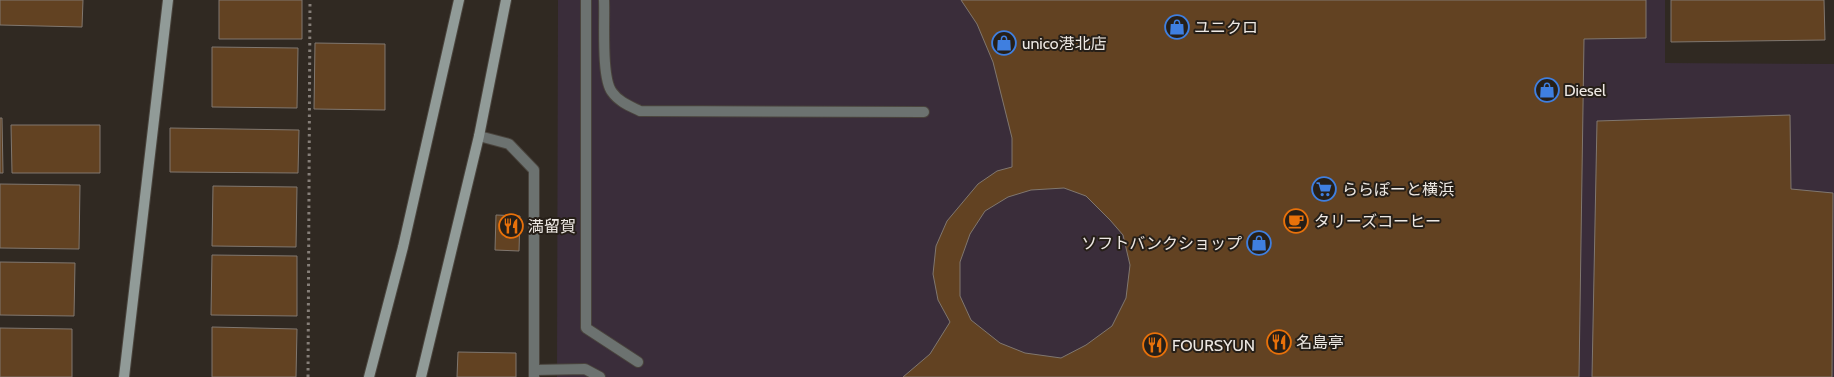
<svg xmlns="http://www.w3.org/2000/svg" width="1834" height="377" viewBox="0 0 1834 377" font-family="Cabin,'Noto Sans JP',sans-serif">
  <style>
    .commercial { fill: #3a2d3a }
    .building { fill: #624222; stroke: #80776f; fill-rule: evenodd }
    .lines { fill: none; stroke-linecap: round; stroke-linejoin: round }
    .lane-casing { stroke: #4a443d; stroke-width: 12 }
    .street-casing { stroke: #4a443d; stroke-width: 12 }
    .secondary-casing { stroke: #4a443d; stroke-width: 12 }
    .path { stroke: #867f79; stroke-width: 3; stroke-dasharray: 2.5 4; stroke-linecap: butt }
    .lane { stroke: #6c7270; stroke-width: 10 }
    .street { stroke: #6c7270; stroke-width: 10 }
    .secondary { stroke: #919b98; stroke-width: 10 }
    .labels { text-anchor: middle; stroke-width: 4; stroke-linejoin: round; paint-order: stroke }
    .poi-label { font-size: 16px; fill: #ede8e3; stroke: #261f18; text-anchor: start }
  </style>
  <rect width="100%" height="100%" fill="#302922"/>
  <path class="commercial" d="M558,0H1665V63L1834,64V377H557Z"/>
  <path class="building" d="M0,0H83L82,27L0,25Z
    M219,0H302V39H219Z
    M961,0H1646V38L1584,39L1579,377H903L930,354L950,322L938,300L933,274L936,246L947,221L978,184L997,171L1012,167V138L993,62L977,24ZM1064,188L1086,196L1110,220L1123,235L1130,265L1126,298L1112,326L1086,345L1061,358L1025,353L1000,343L971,320L960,296V262L970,234L985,211L1008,197L1031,190Z
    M1671,0H1824L1825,40L1671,42Z
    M315,43L385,44V110L314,109Z
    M212,47L298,48L297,108L212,107Z
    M1790,115L1791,189L1833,193L1832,377H1592L1597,121Z
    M0,118H2L3,173H0Z
    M11,125H100V173H12Z
    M170,128L299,130L298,173L170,172Z
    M0,184L80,185L79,249L0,248Z
    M213,186L297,187L296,247L212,246Z
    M496,215L520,216L519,251L495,250Z
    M212,255L297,256V316L211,315Z
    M0,262L75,263L74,316L0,315Z
    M212,327L297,329L296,377H212Z
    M0,328L72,329V377H0Z
    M458,352L516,353V377H457Z"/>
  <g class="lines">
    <g class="lane-casing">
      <path id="lane" d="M586,0V328L638,362
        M604,0C605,20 601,78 612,92C619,102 630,106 640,111L924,112
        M534,370L585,369L600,377"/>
    </g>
    <g class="street-casing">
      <path id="street" d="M479,136L509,144L534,170V377"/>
    </g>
    <g class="secondary-casing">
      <path id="secondary" d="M124,377L168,0
        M369,377L403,247L459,0
        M421,377L479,136L506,0"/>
    </g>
    <path class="path" d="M308,377L310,0"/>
    <use href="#lane" class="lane"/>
    <use href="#street" class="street"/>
    <use href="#secondary" class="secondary"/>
  </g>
  <defs>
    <g id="shop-ring" transform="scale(1.25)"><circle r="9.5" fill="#261f18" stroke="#3f7fe0" stroke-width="1.5"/><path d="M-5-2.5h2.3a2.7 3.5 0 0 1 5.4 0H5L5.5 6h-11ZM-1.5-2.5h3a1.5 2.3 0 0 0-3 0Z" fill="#3f7fe0"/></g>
    <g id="supermarket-ring" transform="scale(1.25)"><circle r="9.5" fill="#261f18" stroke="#3f7fe0" stroke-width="1.5"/><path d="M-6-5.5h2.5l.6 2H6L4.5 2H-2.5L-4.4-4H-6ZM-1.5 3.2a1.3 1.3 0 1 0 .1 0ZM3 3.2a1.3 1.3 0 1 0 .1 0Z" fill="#3f7fe0"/></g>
    <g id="cafe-ring" transform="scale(1.25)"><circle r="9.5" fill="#261f18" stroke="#e8710a" stroke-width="1.5"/><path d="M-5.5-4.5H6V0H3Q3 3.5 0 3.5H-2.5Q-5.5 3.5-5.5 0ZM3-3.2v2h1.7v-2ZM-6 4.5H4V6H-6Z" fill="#e8710a"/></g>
    <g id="restaurant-ring" transform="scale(1.25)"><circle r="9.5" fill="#261f18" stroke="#e8710a" stroke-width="1.5"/><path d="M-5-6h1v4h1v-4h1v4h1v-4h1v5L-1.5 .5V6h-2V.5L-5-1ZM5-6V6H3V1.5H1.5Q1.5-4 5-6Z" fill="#e8710a"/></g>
  </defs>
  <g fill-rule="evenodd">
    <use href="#shop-ring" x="1177" y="27"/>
    <use href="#shop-ring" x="1004" y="43"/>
    <use href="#shop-ring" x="1547" y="90"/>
    <use href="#supermarket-ring" x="1324" y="189"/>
    <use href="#cafe-ring" x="1296" y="221"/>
    <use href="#restaurant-ring" x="511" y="226"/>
    <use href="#shop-ring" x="1259" y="243"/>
    <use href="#restaurant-ring" x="1279" y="342"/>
    <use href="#restaurant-ring" x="1155" y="345"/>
  </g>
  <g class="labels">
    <g class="poi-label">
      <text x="1194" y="33">ユニクロ</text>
      <text x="1022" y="49">unico港北店</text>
      <text x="1564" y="96">Diesel</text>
      <text x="1342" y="195">ららぽーと横浜</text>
      <text x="1314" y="227">タリーズコーヒー</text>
      <text x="528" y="232">満留賀</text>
      <text x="1242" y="249" text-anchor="end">ソフトバンクショップ</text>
      <text x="1296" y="348">名島亭</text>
      <text x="1172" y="351">FOURSYUN</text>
    </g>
  </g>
</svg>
